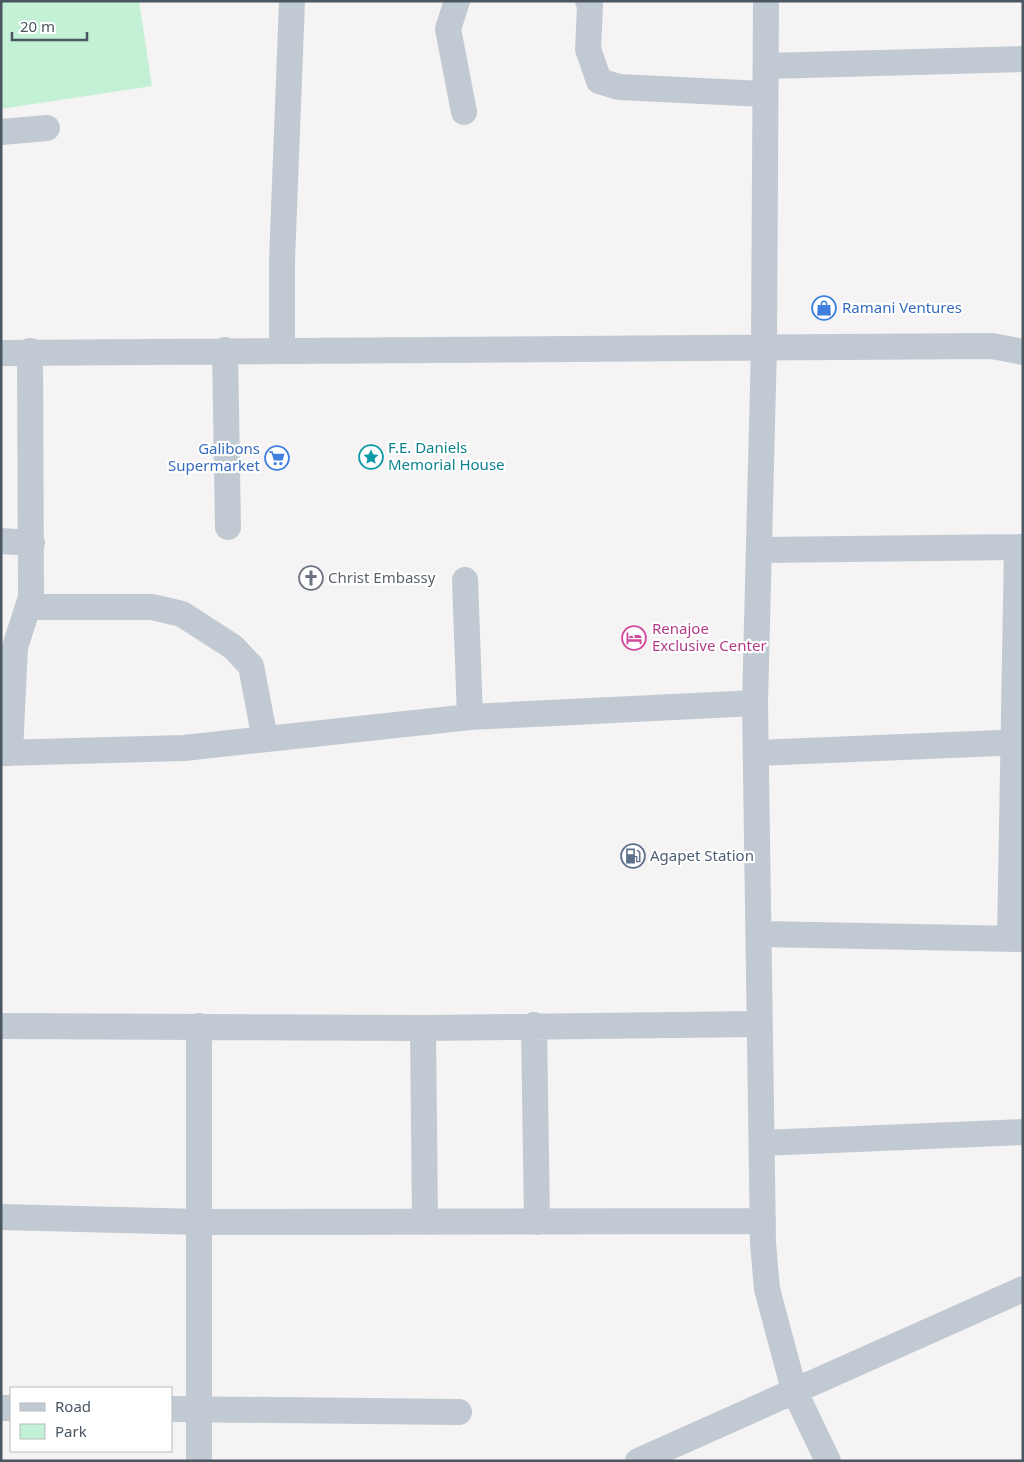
<svg xmlns="http://www.w3.org/2000/svg" width="1024" height="1462" viewBox="0 0 1024 1462" font-family="'Noto Sans',sans-serif">
  <style>
    .green { fill: #c3f1d5 }
    .lines { fill: none; stroke-linecap: round; stroke-linejoin: round }
    .minor { stroke: #c1cad2; stroke-width: 26 }
    .labels { text-anchor: middle; stroke-width: 4.5; stroke-linejoin: round; paint-order: stroke }
    .shop-label { font-size: 15px; fill: #366cbe; stroke: #fff; text-anchor: start }
    .culture-label { font-size: 15px; fill: #0d838f; stroke: #fff; text-anchor: start }
    .worship-label { font-size: 15px; fill: #5b616d; stroke: #fff; text-anchor: start }
    .hotel-label { font-size: 15px; fill: #b23c85; stroke: #fff; text-anchor: start }
    .service-label { font-size: 15px; fill: #4e5e75; stroke: #fff; text-anchor: start }
  </style>
  <rect width="100%" height="100%" fill="#f5f3f3"/>
  <path class="green" d="M1,1H139L152,86L1,109Z"/>
  <g class="lines">
    <path class="minor" d="M457,1L448,29L464,112
      M588,1L590,6L588,49L599,81L619,87L765,94
      M766,1L764,346L755,703L763,1243L767,1289L794,1390L828,1461
      M766,66L1023,59
      M1,132L47,128
      M225,350L228,527
      M282,350V261L292,1
      M1,353L992,346L1023,352
      M1,541L32,543
      M761,550L1023,547
      M465,580L470,717
      M28,607H152L182,614L233,647L251,666L265,739
      M1,753L184,748L470,717L755,703
      M10,753L15,647L31,597L30,351
      M757,753L1023,742
      M760,934L1023,939
      M1010,939L1017,547
      M534,1025L537,1222
      M1,1026L423,1028L759,1024
      M423,1028L425,1222
      M762,1143L1023,1132
      M1,1217L200,1222L763,1221
      M1,1408H11
      M171,1409L459,1412
      M199,1461V1026
      M638,1461L1023,1289"/>
  </g>
  <defs>
    <g id="shop-ring" transform="scale(1.25)"><circle r="9.5" fill="#fff" stroke="#3f7fe0" stroke-width="1.5"/><path d="M-5-2.5h2.3a2.7 3.5 0 0 1 5.4 0H5L5.5 6h-11ZM-1.5-2.5h3a1.5 2.3 0 0 0-3 0Z" fill="#3f7fe0"/></g>
    <g id="sight-ring" transform="scale(1.25)"><circle r="9.5" fill="#fff" stroke="#0f9aa8" stroke-width="1.5"/><path d="M0-6L1.8-2.2L6-1.7L2.9 1.2L3.7 5.4L0 3.3L-3.7 5.4L-2.9 1.2L-6-1.7L-1.8-2.2Z" fill="#0f9aa8"/></g>
    <g id="supermarket-ring" transform="scale(1.25)"><circle r="9.5" fill="#fff" stroke="#3f7fe0" stroke-width="1.5"/><path d="M-6-5.5h2.5l.6 2H6L4.5 2H-2.5L-4.4-4H-6ZM-1.5 3.2a1.3 1.3 0 1 0 .1 0ZM3 3.2a1.3 1.3 0 1 0 .1 0Z" fill="#3f7fe0"/></g>
    <g id="church-ring" transform="scale(1.25)"><circle r="9.5" fill="#fff" stroke="#6b7280" stroke-width="1.5"/><path d="M-1.2-6h2.4v3.5h3.3v2.4h-3.3V6h-2.4V-.1h-3.3v-2.4h3.3Z" fill="#6b7280"/></g>
    <g id="hotel-ring" transform="scale(1.25)"><circle r="9.5" fill="#fff" stroke="#d1479c" stroke-width="1.5"/><path d="M-6-4.5h1.5V1H6V5H4.5V3h-9V5H-6ZM-4 0a1.8 1.8 0 1 1 3.6 0ZM.5 0V-2.5h3Q6-2.5 6 0Z" fill="#d1479c"/></g>
    <g id="fuel-ring" transform="scale(1.25)"><circle r="9.5" fill="#fff" stroke="#5c6f8a" stroke-width="1.5"/><path d="M-5.5-6h7V0h2V4h1.3V-2.5L3-4.5l.8-.8L6-3V5H2.5V1h-1V6h-7ZM-4.2-4.7v3.2H.2V-4.7Z" fill="#5c6f8a"/></g>
  </defs>
  <g fill-rule="evenodd">
    <use href="#shop-ring" x="824" y="308"/>
    <use href="#sight-ring" x="371" y="457"/>
    <use href="#supermarket-ring" x="277" y="458"/>
    <use href="#church-ring" x="311" y="578"/>
    <use href="#hotel-ring" x="634" y="638"/>
    <use href="#fuel-ring" x="633" y="856"/>
  </g>
  <g class="labels">
    <g class="shop-label">
      <text x="842" y="313">Ramani Ventures</text>
      <text x="260" y="454" text-anchor="end">Galibons<tspan x="260" dy="17">Supermarket</tspan></text>
    </g>
    <g class="culture-label">
      <text x="388" y="453">F.E. Daniels<tspan x="388" dy="17">Memorial House</tspan></text>
    </g>
    <g class="worship-label">
      <text x="328" y="583">Christ Embassy</text>
    </g>
    <g class="hotel-label">
      <text x="652" y="634">Renajoe<tspan x="652" dy="17">Exclusive Center</tspan></text>
    </g>
    <g class="service-label">
      <text x="650" y="861">Agapet Station</text>
    </g>
  </g>
  <rect width="1024" height="1462" fill="none" stroke="#4a5661" stroke-width="5"/>
  <rect x="10" y="1387" width="162" height="65" fill="#ffffff" stroke="#b7bbc0"/>
  <rect x="20" y="1403" width="25" height="8" fill="#c1cad2" stroke="#b7bbc0"/>
  <text x="55" y="1412" font-size="15" fill="#4a5661">Road</text>
  <rect x="20" y="1424" width="25" height="15" fill="#c3f1d5" stroke="#b7bbc0"/>
  <text x="55" y="1437" font-size="15" fill="#4a5661">Park</text>
  <path d="M12 32v8h75v-8" fill="none" stroke="#4a5661" stroke-width="2.5"/>
  <text x="20" y="32" font-size="15" fill="#4a5661" stroke="#ffffff" stroke-width="4" paint-order="stroke">20 m</text>
</svg>
